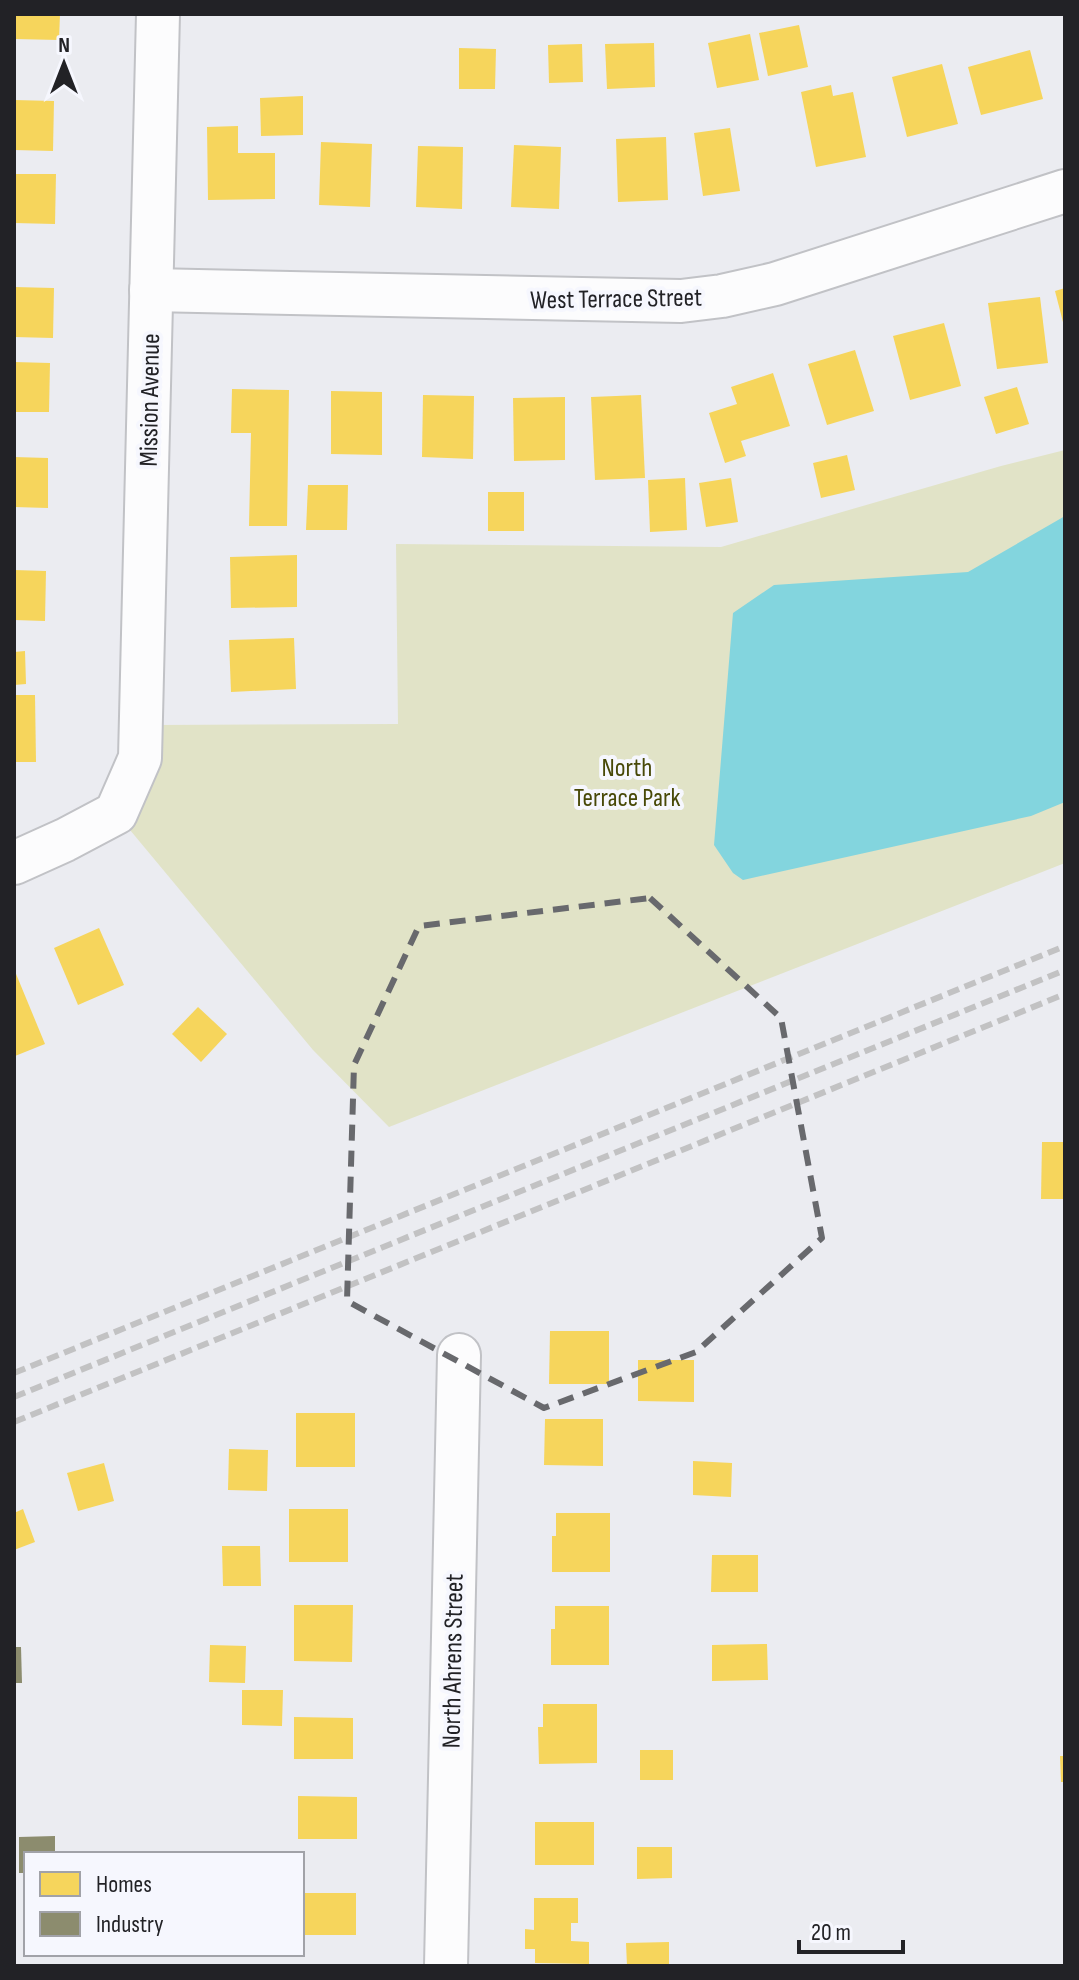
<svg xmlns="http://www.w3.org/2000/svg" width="1079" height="1980" font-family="'Sofia Sans Condensed',sans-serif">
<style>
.green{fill:#e1e3c7}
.water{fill:#83d5de}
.homes{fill:#f6d55c}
.industry{fill:#8c8c6e}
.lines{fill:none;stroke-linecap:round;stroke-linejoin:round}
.minor-casing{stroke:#c1c2c6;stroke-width:46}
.minor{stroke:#fcfcfd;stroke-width:42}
.rail{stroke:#c2c2c3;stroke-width:6;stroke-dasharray:12 6;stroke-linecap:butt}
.marked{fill:none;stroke:#68696d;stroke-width:6;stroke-dasharray:16 10;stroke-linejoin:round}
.labels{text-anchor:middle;stroke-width:8;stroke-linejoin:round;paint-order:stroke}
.street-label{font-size:26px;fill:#222226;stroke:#f6f7fe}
.park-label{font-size:26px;fill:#484908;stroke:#f6f7fe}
</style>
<rect width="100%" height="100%" fill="#ebecf1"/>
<path class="green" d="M 1065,450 L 1065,863 L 389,1127 L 313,1050 L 125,824 L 151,788 L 157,725 L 398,724 L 396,544 L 721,547 L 1001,466 Z"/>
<path class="water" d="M 1065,516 L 1065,802 L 1031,816 L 743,880 L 733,873 L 714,845 L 733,613 L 774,585 L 968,572 Z"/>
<g class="homes">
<path d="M 14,14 L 60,14 L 59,40 L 14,39 Z"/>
<path d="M 799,25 L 808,67 L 768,76 L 759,33 Z"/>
<path d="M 750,34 L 759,80 L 717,88 L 708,43 Z"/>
<path d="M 654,43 L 655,87 L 607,89 L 605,44 Z"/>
<path d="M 582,44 L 583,82 L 549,83 L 548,45 Z"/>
<path d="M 459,48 L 496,49 L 495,89 L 459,89 Z"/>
<path d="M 1030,50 L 1043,99 L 981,115 L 968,67 Z"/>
<path d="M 942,64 L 958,124 L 907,137 L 892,77 Z"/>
<path d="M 831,85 L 833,96 L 853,92 L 866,157 L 816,167 L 801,92 Z"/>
<path d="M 303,96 L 303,135 L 261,136 L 260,98 Z"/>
<path d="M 14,100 L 54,101 L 53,151 L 14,150 Z"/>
<path d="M 238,126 L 238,153 L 275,153 L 275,199 L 208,200 L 207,127 Z"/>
<path d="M 730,128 L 740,191 L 703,196 L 694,133 Z"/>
<path d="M 666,137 L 668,200 L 618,202 L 616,139 Z"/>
<path d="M 321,142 L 372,144 L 370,207 L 319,205 Z"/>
<path d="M 514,145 L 561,147 L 559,209 L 511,207 Z"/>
<path d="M 418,146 L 463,147 L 462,209 L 416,207 Z"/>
<path d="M 14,174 L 56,174 L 55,224 L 14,223 Z"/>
<path d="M 14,287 L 54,288 L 53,338 L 14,337 Z"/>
<path d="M 1065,288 L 1065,326 L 1064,326 L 1055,291 Z"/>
<path d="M 1040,297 L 1048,363 L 997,369 L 988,303 Z"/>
<path d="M 944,323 L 961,386 L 910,400 L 893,336 Z"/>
<path d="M 855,350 L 874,411 L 827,425 L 808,364 Z"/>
<path d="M 14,362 L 50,363 L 49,412 L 14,412 Z"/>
<path d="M 773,373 L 790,426 L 741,441 L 746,456 L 725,463 L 709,413 L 737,404 L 731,387 Z"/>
<path d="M 1017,387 L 1029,424 L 996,434 L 984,397 Z"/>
<path d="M 232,389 L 289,390 L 287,526 L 249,526 L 251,433 L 231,433 Z"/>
<path d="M 331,391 L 382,392 L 382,455 L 331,454 Z"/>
<path d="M 423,395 L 474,396 L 473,459 L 422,457 Z"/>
<path d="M 641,395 L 645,478 L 595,480 L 591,397 Z"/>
<path d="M 565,397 L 565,460 L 514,461 L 513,398 Z"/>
<path d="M 847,455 L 855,490 L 821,498 L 813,463 Z"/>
<path d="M 14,457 L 48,458 L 48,508 L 14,507 Z"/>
<path d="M 685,478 L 687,530 L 650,532 L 648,480 Z"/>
<path d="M 731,478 L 738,522 L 706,527 L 699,483 Z"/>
<path d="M 308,485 L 348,485 L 347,530 L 306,530 Z"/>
<rect x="488" y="492" width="36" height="39"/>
<path d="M 297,555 L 297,607 L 231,608 L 230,557 Z"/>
<path d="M 14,570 L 46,571 L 45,621 L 14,620 Z"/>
<path d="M 294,638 L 296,689 L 231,692 L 229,640 Z"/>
<path d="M 25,651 L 26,684 L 14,685 L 14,652 Z"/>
<path d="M 14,695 L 35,695 L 36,762 L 14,762 Z"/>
<path d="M 99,928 L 124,985 L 78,1005 L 54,948 Z"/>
<path d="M 14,969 L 45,1044 L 15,1056 L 14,1054 Z"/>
<path d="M 198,1007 L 227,1034 L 201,1062 L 172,1034 Z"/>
<path d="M 1042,1142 L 1065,1142 L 1065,1199 L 1041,1199 Z"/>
<path d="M 550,1331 L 609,1331 L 609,1384 L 549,1384 Z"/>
<path d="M 638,1360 L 694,1360 L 694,1402 L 638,1401 Z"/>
<rect x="296" y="1413" width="59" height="54"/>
<path d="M 545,1419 L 603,1419 L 603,1466 L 544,1465 Z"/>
<path d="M 229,1449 L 268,1450 L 267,1491 L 228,1490 Z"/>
<path d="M 693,1461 L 732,1463 L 731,1497 L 693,1495 Z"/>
<path d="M 104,1463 L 114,1501 L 78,1511 L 67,1473 Z"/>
<path d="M 23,1509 L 35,1542 L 14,1550 L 14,1513 Z"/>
<rect x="289" y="1509" width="59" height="53"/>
<path d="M 556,1513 L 610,1513 L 610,1572 L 552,1572 L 552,1536 L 556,1536 Z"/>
<path d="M 222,1546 L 260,1546 L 261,1586 L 223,1586 Z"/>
<path d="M 712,1555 L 758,1555 L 758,1592 L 711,1592 Z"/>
<path d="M 294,1605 L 353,1605 L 352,1662 L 294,1661 Z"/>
<path d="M 555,1606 L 609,1606 L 609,1665 L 551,1665 L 551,1629 L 555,1629 Z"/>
<path d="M 767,1644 L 768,1680 L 712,1681 L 712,1645 Z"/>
<path d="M 210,1645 L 246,1646 L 245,1683 L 209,1682 Z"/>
<path d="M 242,1690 L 283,1690 L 282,1726 L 242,1725 Z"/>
<path d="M 543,1704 L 597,1704 L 597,1763 L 539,1764 L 538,1727 L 543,1727 Z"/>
<path d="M 294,1717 L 353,1718 L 353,1759 L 294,1759 Z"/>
<rect x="640" y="1750" width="33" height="30"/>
<path d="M 1060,1756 L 1065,1756 L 1065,1782 L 1061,1782 Z"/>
<path d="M 298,1796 L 357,1797 L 357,1839 L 298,1839 Z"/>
<rect x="535" y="1822" width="59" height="43"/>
<path d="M 637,1847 L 672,1847 L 672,1878 L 637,1879 Z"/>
<rect x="302" y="1893" width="54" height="42"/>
<path d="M 534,1898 L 578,1898 L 578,1923 L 571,1923 L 571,1941 L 589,1942 L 589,1964 L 535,1963 L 535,1949 L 525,1949 L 525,1929 L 534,1930 Z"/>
<path d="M 669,1942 L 669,1966 L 627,1966 L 626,1943 Z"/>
</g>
<g class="industry">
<path d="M 14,1647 L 21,1647 L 22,1683 L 14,1683 Z"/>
<path d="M 55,1836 L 55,1854 L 26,1854 L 26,1873 L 19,1873 L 19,1837 Z"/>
</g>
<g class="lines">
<defs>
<g id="minor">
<path d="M 151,290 L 681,301 L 722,296 L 775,284 L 1065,191"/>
<path d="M 14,863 L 65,840 L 116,813 L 140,758 L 158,14"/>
<path d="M 446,1966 L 459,1355"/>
</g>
</defs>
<use href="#minor" class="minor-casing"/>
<use href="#minor" class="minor"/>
<g class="rail">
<path d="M 14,1373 L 1065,946"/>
<path d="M 14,1397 L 1065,970"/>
<path d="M 14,1422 L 1065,994"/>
</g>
</g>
<path class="marked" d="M 650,898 L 781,1018 L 822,1238 L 696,1352 L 544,1408 L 347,1301 L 354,1065 L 419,926 Z"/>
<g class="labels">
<g class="street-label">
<text transform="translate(616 298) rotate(-1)" y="9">West Terrace Street</text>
<text transform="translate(149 400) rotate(-89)" y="9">Mission Avenue</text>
<text transform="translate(452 1661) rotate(-89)" y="9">North Ahrens Street</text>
</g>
<g class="park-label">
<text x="627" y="776">North<tspan x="627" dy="30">Terrace Park</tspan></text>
</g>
</g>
<rect width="1079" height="1980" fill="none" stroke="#222226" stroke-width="32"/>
<rect x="24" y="1852" width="280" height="104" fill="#f6f7fe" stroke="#a1a2a8" stroke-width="2"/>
<rect x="40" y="1872" width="40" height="24" fill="#f6d55c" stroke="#a1a2a8" stroke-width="2"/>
<text x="96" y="1892" font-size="24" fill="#222226">Homes</text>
<rect x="40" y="1912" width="40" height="24" fill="#8c8c6e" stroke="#a1a2a8" stroke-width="2"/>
<text x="96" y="1932" font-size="24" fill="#222226">Industry</text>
<g transform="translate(64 64)" stroke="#f6f7fe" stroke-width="6" paint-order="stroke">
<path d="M0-6L14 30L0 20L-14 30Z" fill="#222226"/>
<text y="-12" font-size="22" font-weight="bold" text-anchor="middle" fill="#222226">N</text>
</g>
<path d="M799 1940v12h104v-12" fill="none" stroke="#222226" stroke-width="4"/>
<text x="811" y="1940" font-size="24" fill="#222226" stroke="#f6f7fe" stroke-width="6" paint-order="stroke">20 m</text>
</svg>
